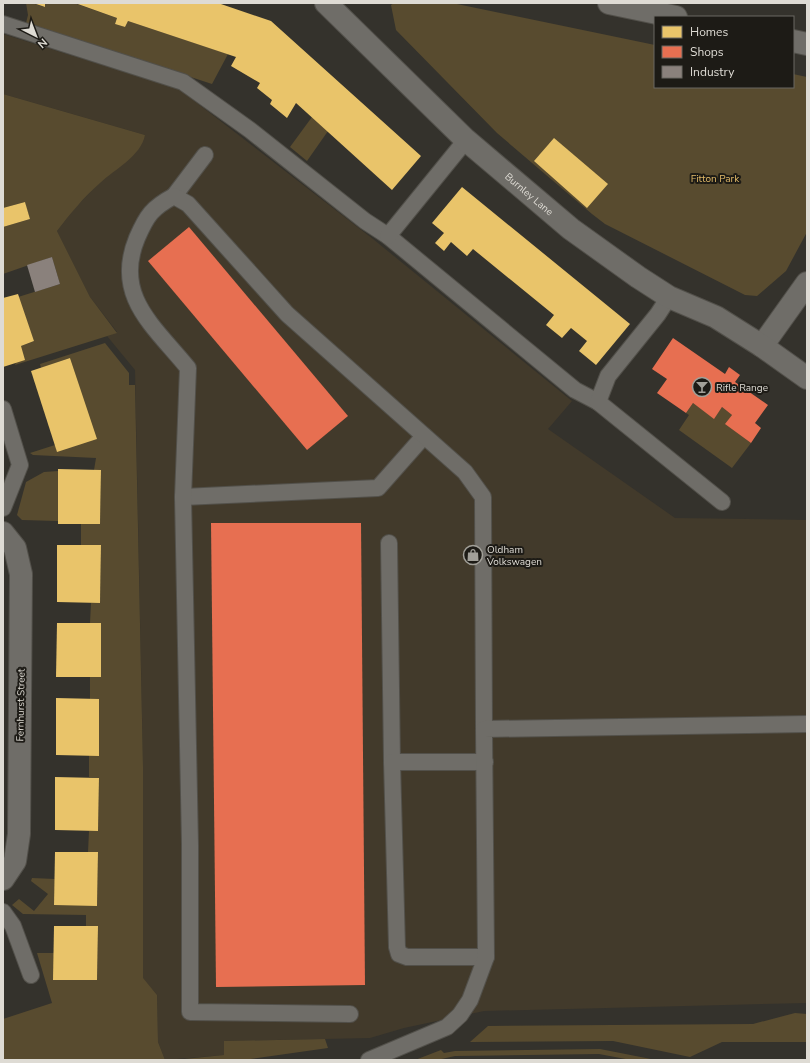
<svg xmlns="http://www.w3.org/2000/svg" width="810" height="1063" font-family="'Nunito Sans',sans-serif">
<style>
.built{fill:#423a2b}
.green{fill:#584b2f}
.homes{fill:#e9c46a}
.shops{fill:#e76f51}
.industry{fill:#8a817c}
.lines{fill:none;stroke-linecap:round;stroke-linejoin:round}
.service-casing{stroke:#52504a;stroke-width:18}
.minor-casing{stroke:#52504a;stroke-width:24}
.tertiary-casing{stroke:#52504a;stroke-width:24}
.service{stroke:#6f6d68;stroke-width:16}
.minor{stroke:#6f6d68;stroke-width:22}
.tertiary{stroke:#6f6d68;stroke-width:22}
.labels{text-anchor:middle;stroke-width:4;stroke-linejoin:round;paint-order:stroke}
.park-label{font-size:10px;fill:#e2ba68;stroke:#1d1b16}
.street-label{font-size:10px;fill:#dedbd4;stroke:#1d1b16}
.poi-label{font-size:10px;fill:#dedbd4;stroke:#1d1b16;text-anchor:start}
</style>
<rect width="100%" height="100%" fill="#34322c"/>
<path class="built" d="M 3,34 L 179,89 L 373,239 L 572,401 L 548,429 L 675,518 L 807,520 L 807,1003 L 484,1011 L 404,1028 L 370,1038 L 224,1041 L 225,1055 L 165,1060 L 158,1042 L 157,995 L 143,979 L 143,767 L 135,370 L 107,336 L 117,332 L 90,297 L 57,231 L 74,209 L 100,182 L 123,164 L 145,135 L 3,94 Z"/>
<g class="green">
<path d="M 26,3 L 32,3 L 44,7 L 45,3 L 74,3 L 117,18 L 115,24 L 125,27 L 128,21 L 228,54 L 212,84 L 26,23 L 28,15 Z"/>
<path d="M 394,3 L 452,3 L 655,45 L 655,87 L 793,87 L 793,74 L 807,77 L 807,232 L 786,271 L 757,296 L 745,295 L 605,224 L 592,214 L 497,133 L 396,30 L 391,5 Z"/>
<path d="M 3,94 L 145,135 C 141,156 115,169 100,183 C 84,197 70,214 57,231 L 90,297 L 117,333 L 15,365 L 21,346 L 34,341 L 18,297 L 60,284 L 52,257 L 3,274 L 3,227 L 30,219 L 25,202 L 3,208 Z"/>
<path d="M 312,117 L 328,131 L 307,161 L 290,147 Z"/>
<path d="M 105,343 L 129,373 L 129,385 L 135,385 L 143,767 L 143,978 L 157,995 L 158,1042 L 165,1060 L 3,1060 L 3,1019 L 52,1003 L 37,953 L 54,953 L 65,979 L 97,979 L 98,926 L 86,926 L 86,915 L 23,914 L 12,905 L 19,899 L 34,911 L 48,894 L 31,881 L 32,878 L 55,879 L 54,905 L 97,905 L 98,852 L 88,852 L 89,831 L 98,830 L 99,778 L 89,777 L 89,755 L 99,755 L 99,699 L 90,699 L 90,677 L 101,677 L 101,623 L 90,623 L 91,603 L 100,603 L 101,546 L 81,545 L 81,524 L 100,523 L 101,470 L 94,470 L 96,458 L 33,455 L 30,453 L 55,445 L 96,439 L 70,358 L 41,368 L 40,364 Z"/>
<path d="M 693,403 L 714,418 L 722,407 L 732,415 L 726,424 L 751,443 L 732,468 L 679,430 L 689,415 L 686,413 Z"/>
<path d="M 58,471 L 58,521 L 22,520 L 17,515 L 26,482 L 44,472 Z"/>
<path d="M 795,1013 L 807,1014 L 807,1042 L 722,1042 L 690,1057 L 613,1041 L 470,1042 L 488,1026 L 753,1024 Z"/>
<path d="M 325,1039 L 328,1048 L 244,1060 L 174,1060 L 224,1055 L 224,1041 Z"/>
<path d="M 600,1049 L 656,1060 L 631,1060 L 599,1054 L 455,1056 L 437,1060 L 415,1060 L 441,1050 L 444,1053 L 455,1051 Z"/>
</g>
<g class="homes">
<path d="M 33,3 L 45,3 L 45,7 Z"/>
<path d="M 75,3 L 218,3 L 271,21 L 421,156 L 392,190 L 296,103 L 287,118 L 270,104 L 272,100 L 257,88 L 260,83 L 231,66 L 236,57 L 128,21 L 125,27 L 115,24 L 117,18 Z"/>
<path d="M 554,138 L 608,184 L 587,208 L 534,161 Z"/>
<path d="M 462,187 L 630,324 L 596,365 L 579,351 L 587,341 L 571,328 L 562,338 L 546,325 L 554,315 L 473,249 L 467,256 L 451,242 L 444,251 L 435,243 L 444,233 L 432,223 Z"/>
<path d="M 25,202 L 30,219 L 3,227 L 3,208 Z"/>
<path d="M 18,294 L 34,341 L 21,346 L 25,360 L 3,367 L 3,298 Z"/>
<path d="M 70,358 L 97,439 L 57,452 L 31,371 Z"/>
<path d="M 58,469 L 101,470 L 100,524 L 58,524 Z"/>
<path d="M 57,545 L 101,545 L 100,603 L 57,602 Z"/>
<path d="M 57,623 L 101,623 L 101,677 L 56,677 Z"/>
<path d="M 56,698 L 99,699 L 99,756 L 56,755 Z"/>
<path d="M 55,777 L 99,778 L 98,831 L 55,830 Z"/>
<path d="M 55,852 L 98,852 L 97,906 L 54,905 Z"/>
<path d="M 54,926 L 98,926 L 97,980 L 53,980 Z"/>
</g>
<g class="shops">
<path d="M 189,227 L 348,416 L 307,450 L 148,261 Z"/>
<path d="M 673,338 L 725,374 L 729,367 L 740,375 L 735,382 L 768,405 L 755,423 L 761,428 L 751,443 L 725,424 L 732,415 L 722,407 L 714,419 L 693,403 L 686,413 L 657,393 L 667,379 L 652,369 Z"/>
<path d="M 211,523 L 361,523 L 365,985 L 216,987 Z"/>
</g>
<path class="industry" d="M 52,257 L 60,284 L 35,292 L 27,265 Z"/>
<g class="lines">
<defs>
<g id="service">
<path d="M 3,24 L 183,82 L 250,130 L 365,221 L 388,236 L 575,390 L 598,402"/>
<path d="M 174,196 L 205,155"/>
<path d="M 388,236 L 466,140"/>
<path d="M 669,297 L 658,314 L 608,376 L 598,402 L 722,502"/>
<path d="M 3,409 L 20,465 L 3,508"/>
<path d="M 183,497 L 378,488 L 424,436"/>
<path d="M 389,543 L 392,762"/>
<path d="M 485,762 L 392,762 L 397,947 L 399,954 L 407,957 L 486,957"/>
<path d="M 3,912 L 13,926 L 31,975"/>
<path d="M 350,1014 L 190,1012 L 190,845 L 183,497 L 188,368 C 154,326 113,296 137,238 C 147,215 152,208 174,196 L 188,204 L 287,314 L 465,472 L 483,497 L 484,729"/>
<path d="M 369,1060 L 447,1027 L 460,1015 L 470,1000 L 486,957 L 484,729 L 807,724"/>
</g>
<g id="minor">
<path d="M 762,346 L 807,283"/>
<path d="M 3,533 L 15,548 L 21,574 L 19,834 L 15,861 L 3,879"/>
</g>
<g id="tertiary">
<path id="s1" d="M 326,3 L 466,140 L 571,229 L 638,277 L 669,297 L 716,317 L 762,346 L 807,378"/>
<path d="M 609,3 L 676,17"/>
<path d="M 793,41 L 807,44"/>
</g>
</defs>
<use href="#service" class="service-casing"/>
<use href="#minor" class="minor-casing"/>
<use href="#tertiary" class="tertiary-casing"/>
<use href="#service" class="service"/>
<use href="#minor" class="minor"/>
<use href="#tertiary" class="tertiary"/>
</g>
<defs>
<symbol id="bar-ring" viewBox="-11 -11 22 22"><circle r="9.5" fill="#1d1b16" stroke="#a2a099" stroke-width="1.5"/><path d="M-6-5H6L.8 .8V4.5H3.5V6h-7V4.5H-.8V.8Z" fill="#a2a099"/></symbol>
<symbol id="shop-ring" viewBox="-11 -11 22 22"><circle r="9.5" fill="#1d1b16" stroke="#a2a099" stroke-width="1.5"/><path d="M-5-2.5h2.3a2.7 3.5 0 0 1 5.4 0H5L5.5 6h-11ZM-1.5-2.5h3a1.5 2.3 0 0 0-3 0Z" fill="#a2a099"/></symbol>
</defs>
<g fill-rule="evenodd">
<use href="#bar-ring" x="691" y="376" width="22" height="22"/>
<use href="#shop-ring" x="462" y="544" width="22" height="22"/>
</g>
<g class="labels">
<g class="park-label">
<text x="715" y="182">Fitton Park</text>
</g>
<g class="street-label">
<text dy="4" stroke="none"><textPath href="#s1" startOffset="279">Burnley Lane</textPath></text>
<text transform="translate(20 705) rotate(-89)" y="4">Fernhurst Street</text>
</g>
<g class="poi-label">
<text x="716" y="391">Rifle Range</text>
<text x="487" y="553">Oldham<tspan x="487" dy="12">Volkswagen</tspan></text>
</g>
</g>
<rect width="810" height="1063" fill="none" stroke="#dedbd4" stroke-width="8"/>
<rect x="654" y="16" width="140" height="72" fill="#1d1b16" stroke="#6a6862"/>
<rect x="662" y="26" width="20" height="12" fill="#e9c46a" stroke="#6a6862"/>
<text x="690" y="36" font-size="12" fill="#dedbd4">Homes</text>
<rect x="662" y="46" width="20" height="12" fill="#e76f51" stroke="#6a6862"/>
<text x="690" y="56" font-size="12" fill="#dedbd4">Shops</text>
<rect x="662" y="66" width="20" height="12" fill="#8a817c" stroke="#6a6862"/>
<text x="690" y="76" font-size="12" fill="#dedbd4">Industry</text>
<g transform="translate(36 36) rotate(138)" stroke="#1d1b16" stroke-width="3" paint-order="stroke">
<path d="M0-3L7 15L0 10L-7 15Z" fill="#dedbd4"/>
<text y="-6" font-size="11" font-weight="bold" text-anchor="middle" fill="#dedbd4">N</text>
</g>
</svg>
